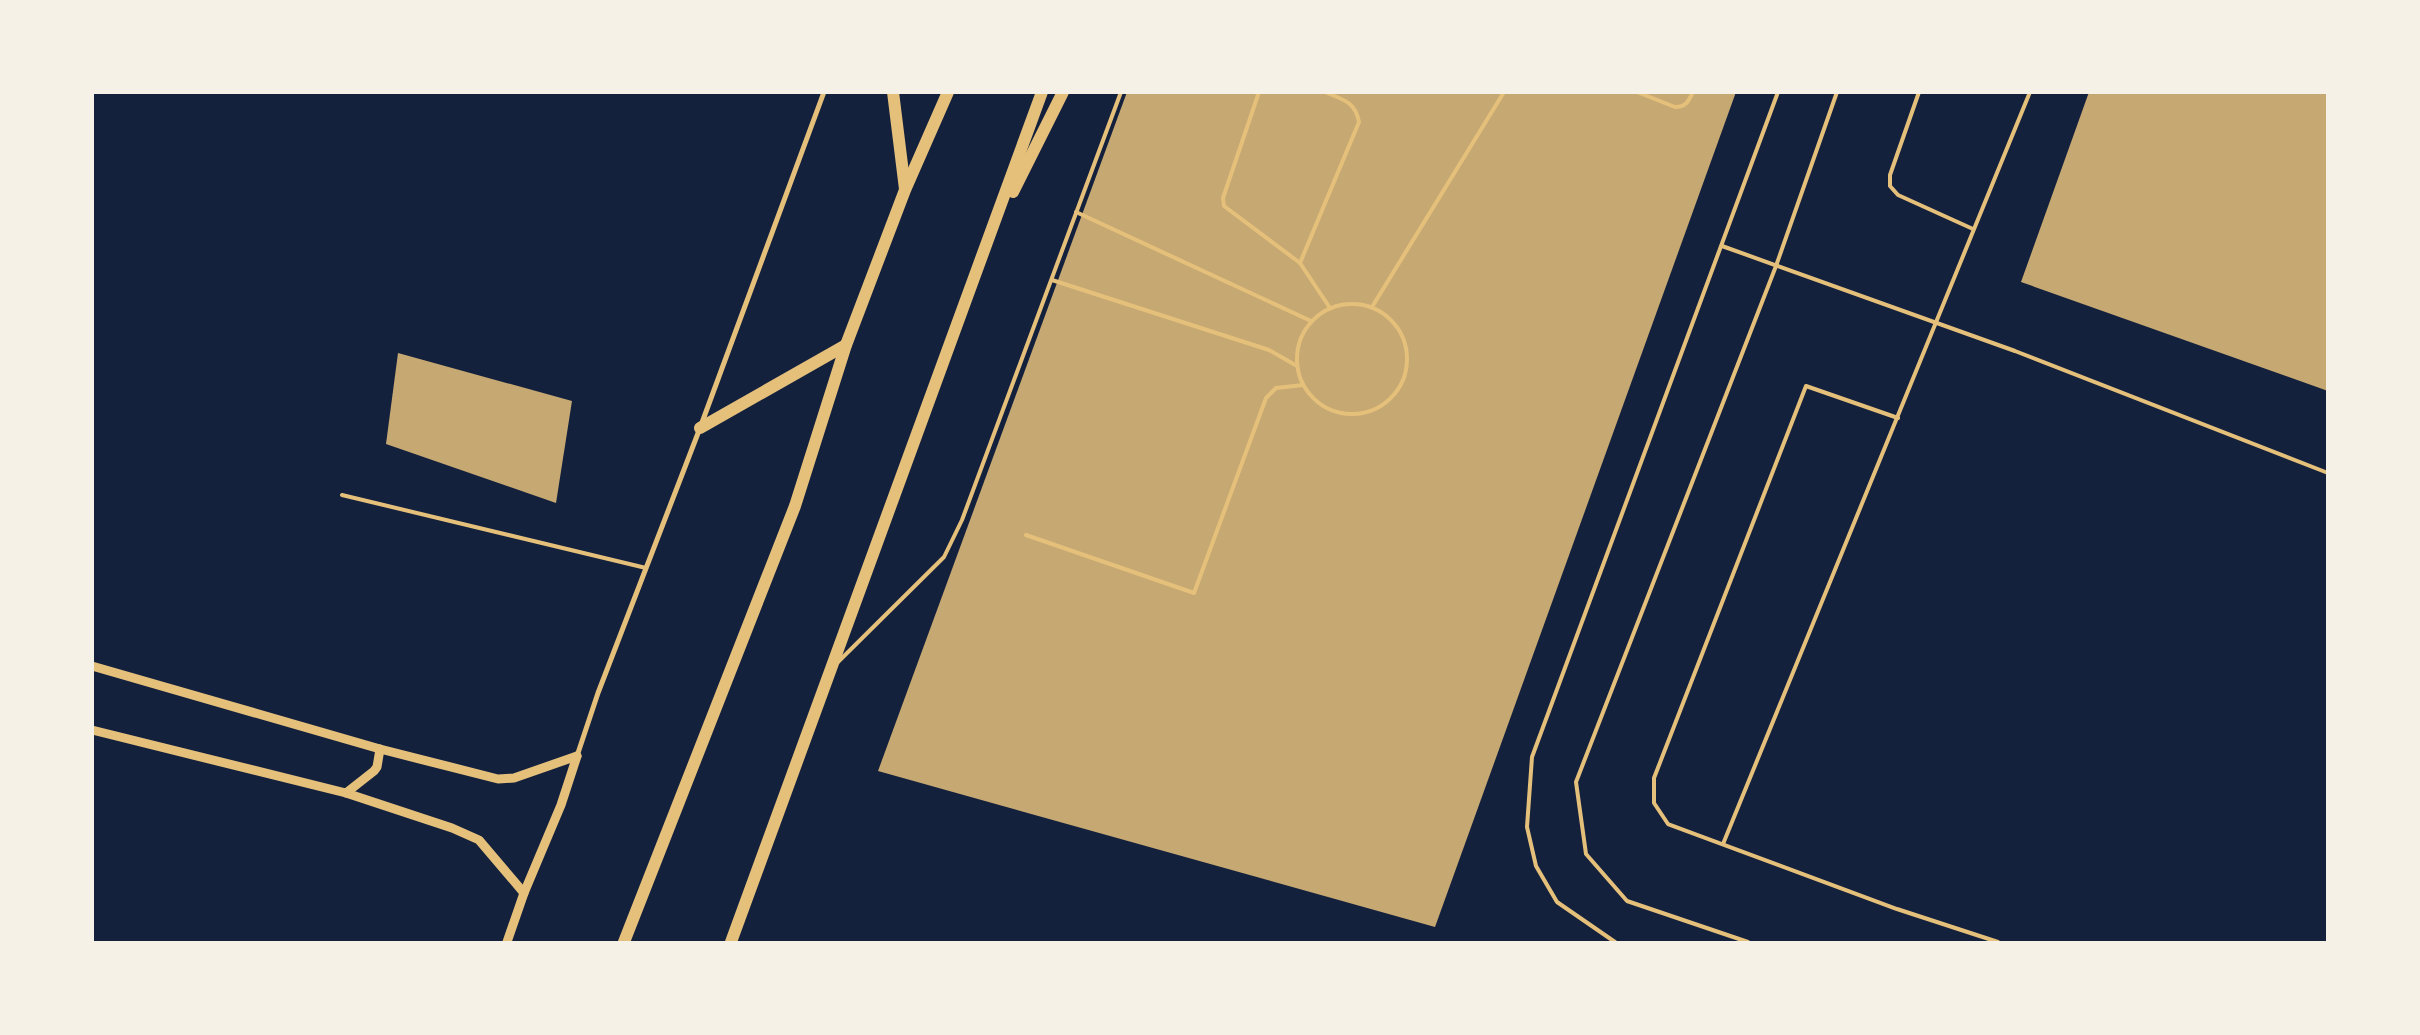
<svg xmlns="http://www.w3.org/2000/svg" width="2420" height="1035" font-family="'Sofia Sans Condensed',sans-serif">
<style>
.building{fill:#c6a872}
.lines{fill:none;stroke-linecap:round;stroke-linejoin:round}
.service{stroke:#e5c07b;stroke-width:4}
.minor{stroke:#e5c07b;stroke-width:5}
.tertiary{stroke:#e5c07b;stroke-width:9}
.primary{stroke:#e5c07b;stroke-width:12}
</style>
<rect width="100%" height="100%" fill="#14213d"/>
<g class="building">
<path d="M 1127,92 L 1736,92 L 1435,927 L 878,771 Z"/>
<path d="M 2089,92 L 2328,92 L 2328,391 L 2021,282 Z"/>
<path d="M 398,353 L 572,401 L 556,503 L 386,444 Z"/>
</g>
<g class="lines">
<g class="service">
<path d="M 1259,92 L 1223,198 L 1224,206 L 1300,263 L 1359,122 C 1355,101 1343,100 1325,92"/>
<path d="M 1637,92 L 1675,107 C 1686,107 1688,102 1693,92"/>
<path d="M 1919,92 L 1890,175 L 1890,186 L 1898,195 L 1973,229"/>
<path d="M 1076,212 L 1311,321"/>
<path d="M 1722,246 L 2015,351 L 2328,473"/>
<path d="M 1300,263 L 1330,308"/>
<path d="M 1052,280 L 1269,350 L 1297,366"/>
<circle cx="1352" cy="359" r="55"/>
<path d="M 1372,307 L 1504,92"/>
<path d="M 1898,418 L 1806,386 L 1654,778 L 1654,803 L 1668,824 L 1897,909 L 1998,942"/>
<path d="M 342,495 L 646,568"/>
<path d="M 1026,535 L 1194,593 L 1266,398 L 1276,388 L 1303,385"/>
<path d="M 838,662 L 944,557 L 962,520 L 1121,92"/>
<path d="M 1723,844 L 2030,92"/>
<path d="M 1615,942 L 1557,902 L 1536,866 L 1527,827 L 1532,757 L 1778,92"/>
<path d="M 1748,942 L 1627,901 L 1586,854 L 1576,782 L 1776,266 L 1837,92"/>
</g>
<path class="minor" d="M 577,756 L 598,693 L 700,428 L 824,92"/>
<g class="tertiary">
<path d="M 92,666 L 380,749 L 498,779 L 514,778 L 577,756"/>
<path d="M 92,730 L 346,793 L 452,828 L 479,840 L 524,893 L 507,942"/>
<path d="M 346,793 L 374,771 L 377,767 L 380,749"/>
<path d="M 524,893 L 561,805 L 577,756"/>
</g>
<g class="primary">
<path d="M 893,92 L 905,189"/>
<path d="M 1013,192 L 1063,92"/>
<path d="M 700,428 L 846,345"/>
<path d="M 624,942 L 795,506 L 846,345 L 905,190 L 948,92"/>
<path d="M 731,942 L 1042,92"/>
</g>
</g>
<rect width="2420" height="1035" fill="none" stroke="#f6f1e7" stroke-width="188"/>
</svg>
